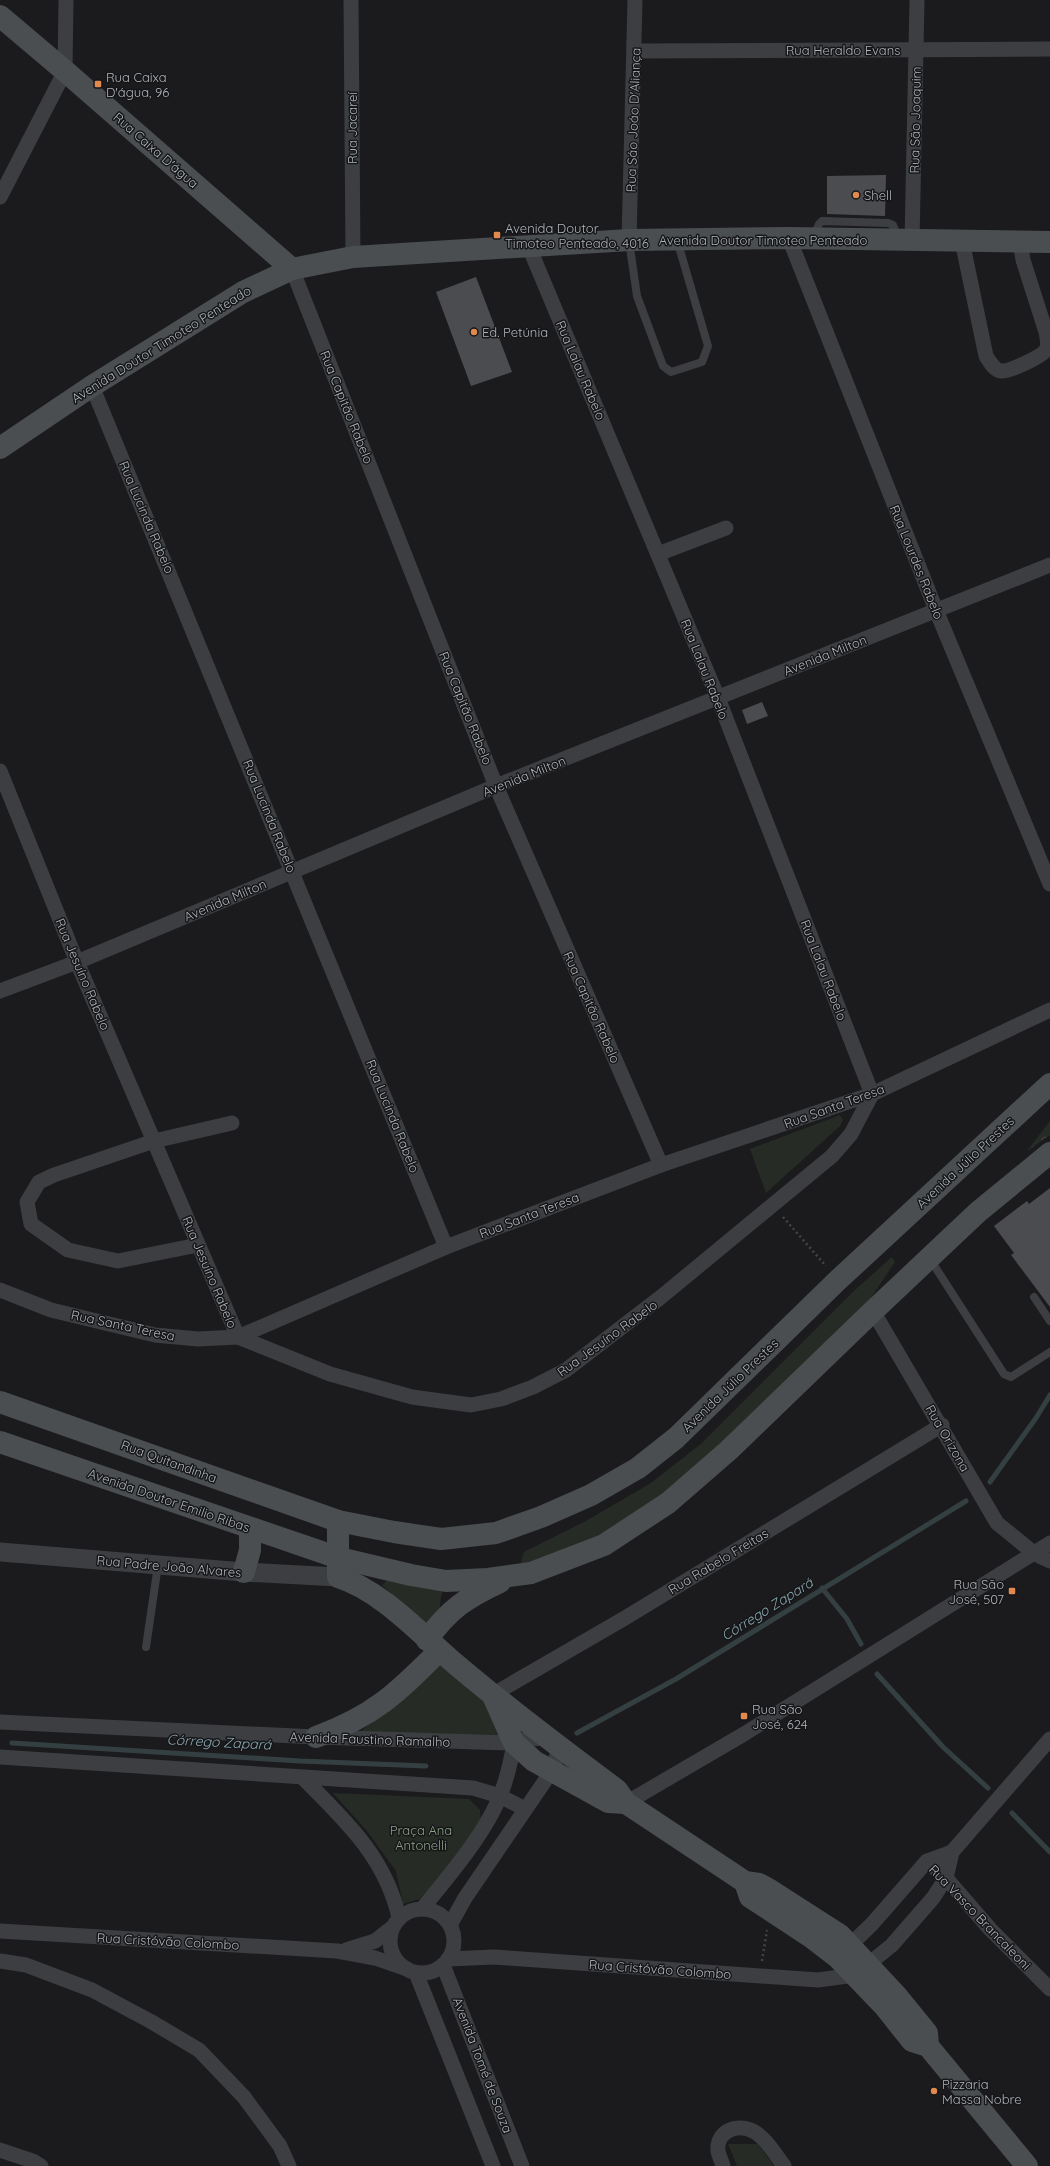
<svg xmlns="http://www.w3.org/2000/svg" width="1050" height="2166" font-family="Quicksand,sans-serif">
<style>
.green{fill:#262c25}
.forest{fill:url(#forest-crowns)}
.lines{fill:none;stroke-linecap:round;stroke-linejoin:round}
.stream{stroke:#343f42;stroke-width:5}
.building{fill:#4a4c4f}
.path{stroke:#424548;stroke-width:2.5;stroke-dasharray:2 3;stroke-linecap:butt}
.service{stroke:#3c3e41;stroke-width:8}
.minor{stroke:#3c3e41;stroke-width:15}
.tertiary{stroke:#3c3e41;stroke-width:19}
.secondary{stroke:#4a4e51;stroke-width:22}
.poi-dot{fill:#e18a4f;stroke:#161618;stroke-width:1.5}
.labels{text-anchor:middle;stroke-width:3;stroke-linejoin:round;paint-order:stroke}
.street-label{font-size:13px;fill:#afb5bb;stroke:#161618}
.poi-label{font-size:13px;fill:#afb5bb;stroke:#161618;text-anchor:start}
.park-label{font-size:13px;fill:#8da388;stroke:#161618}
.water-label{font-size:14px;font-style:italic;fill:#8aa9b2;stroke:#161618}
</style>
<defs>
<pattern id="forest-crowns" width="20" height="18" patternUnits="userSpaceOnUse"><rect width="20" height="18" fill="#262c25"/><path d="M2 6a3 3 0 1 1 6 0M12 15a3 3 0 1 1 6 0" fill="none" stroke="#434843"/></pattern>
</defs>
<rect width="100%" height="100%" fill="#1b1b1d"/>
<g class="green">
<path d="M 840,1115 L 843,1120 L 840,1126 L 766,1193 L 750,1149 Z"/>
<path d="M 892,1257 L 895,1262 L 870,1299 L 690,1474 L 606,1538 L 523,1570 L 521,1561 L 524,1552 L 584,1522 L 651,1483 L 702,1443 L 855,1290 Z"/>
<path d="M 392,1576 L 445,1586 L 441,1597 L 439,1615 L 431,1631 L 382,1585 Z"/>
<path d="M 440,1660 L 492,1699 L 503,1741 L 359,1733 Z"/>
<path d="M 333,1793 L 469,1799 L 480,1810 L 481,1822 L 438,1880 L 420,1899 L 403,1904 L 396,1871 L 367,1831 Z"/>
<path d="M 728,2144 L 758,2144 L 774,2166 L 737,2166 Z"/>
</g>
<path class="forest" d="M 1050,1121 L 1050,1135 L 1027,1151 Z"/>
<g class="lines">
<g class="stream">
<path d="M 990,1482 L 1036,1418 L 1050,1395"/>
<path d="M 822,1588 L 847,1619 L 861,1644"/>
<path d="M 877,1674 L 943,1747 L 988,1788"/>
<path d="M 577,1733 L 676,1679 L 966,1501"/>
<path d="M 12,1743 L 300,1761 L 426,1766"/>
<path d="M 1012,1813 L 1050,1852"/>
</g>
</g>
<g class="building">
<path d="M 886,175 L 885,216 L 827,214 L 827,176 Z"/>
<path d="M 476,277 L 512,372 L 471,386 L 436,292 Z"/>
<path d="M 762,702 L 768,716 L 747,724 L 742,710 Z"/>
<path d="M 1050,1188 L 1050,1307 L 1011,1255 L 1014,1253 L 994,1226 L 1027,1201 L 1029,1204 Z"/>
</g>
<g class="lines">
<g class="path">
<path d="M 783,1217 L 826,1266"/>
<path d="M 762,1961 L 767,1930"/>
</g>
<g class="service">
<path d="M 814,236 L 819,224 L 822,221 L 888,223 L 893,225 L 898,238"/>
<path d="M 629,241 L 637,296 L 663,366 L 671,372 L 702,362 L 708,346 L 677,240"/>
<path d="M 930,1259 L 1004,1374 L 1011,1377 L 1050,1352"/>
<path d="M 1034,1297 L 1050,1321"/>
<path d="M 146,1647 L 158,1565"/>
</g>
<g class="minor">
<path d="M 351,0 L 353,257"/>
<path d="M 635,51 L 1050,49"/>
<path d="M 0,197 L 65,71 L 66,0"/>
<path d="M 789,238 L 936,610 L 1050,884"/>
<path d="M 629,240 L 635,0"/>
<path d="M 912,241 L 917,0"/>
<path d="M 962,241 L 986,356 C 990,362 994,370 1001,371 C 1009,372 1041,357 1046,350 C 1049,345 1047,337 1046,332 L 1023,260 L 1020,242"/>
<path d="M 292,269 L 496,786 L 661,1165"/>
<path d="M 92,386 L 446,1247"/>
<path d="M 658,554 L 726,528"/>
<path d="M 0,771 L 77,962 L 238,1337 L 330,1374 L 412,1397 L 471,1405 L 501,1399 L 533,1387 L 566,1370 L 661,1297 L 832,1156 L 851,1134 L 872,1094 L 718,698 L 529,247"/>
<path d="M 0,991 L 77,962 L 496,786 L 1050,565"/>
<path d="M 198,1245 L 118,1261 L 68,1250 L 31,1224 L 27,1202 L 39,1182 L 54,1175 L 154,1141 L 232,1123"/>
<path d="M 0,1290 L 51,1310 L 155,1335 L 198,1339 L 238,1337 L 446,1247 L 661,1165 L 872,1094 L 1050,1010"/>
<path d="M 873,1311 L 997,1523 L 1035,1554 L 1050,1561"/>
<path d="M 492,1695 L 625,1618 L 942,1425"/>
<path d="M 0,1722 L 316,1737 L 514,1743 L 528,1739 L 547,1738"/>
<path d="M 0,1757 L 473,1788 L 500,1796 L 525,1809"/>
<path d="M 303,1778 C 345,1820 386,1858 399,1918"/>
<path d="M 626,1803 L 744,1734 L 1050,1543"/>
<path d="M 927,1861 L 946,1878 L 990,1929 L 1050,1989"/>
<path d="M 422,1909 C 448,1877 485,1834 500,1796 C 507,1779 511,1761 514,1743"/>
<circle cx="422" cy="1941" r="32"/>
<path d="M 450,1925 L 465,1898 L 551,1772 L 555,1763 L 559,1747"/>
<path d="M 0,1931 L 337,1951 L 375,1958 L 407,1969"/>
<path d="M 346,1950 L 375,1941 L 393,1927"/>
<path d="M 843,1952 L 872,1924 L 927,1861 L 952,1852"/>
<path d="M 448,1959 L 494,1957 L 818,1980 L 855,1975 L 892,1945 L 933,1898 L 946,1878 L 952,1852 L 1050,1739"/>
<path d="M 0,1961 L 26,1965 L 92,1990 L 150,2021 L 199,2050 L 244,2097 L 280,2146 L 289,2166"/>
<path d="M 443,1965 L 522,2166"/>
<path d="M 416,1973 L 493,2166"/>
<path d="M 0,2150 L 33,2161 L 41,2166"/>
<path d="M 723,2166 C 722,2162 719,2156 718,2151 C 716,2131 737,2123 753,2131 C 766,2138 775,2154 784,2166"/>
</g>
<path class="tertiary" d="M 0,1552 L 244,1572 L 338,1577"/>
<g class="secondary">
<path d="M 0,16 L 65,71 L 292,269"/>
<path d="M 0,448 L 92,386 L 243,292 L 292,269 L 353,257 L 629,240 L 789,238 L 1050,242"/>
<path d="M 0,1402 L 338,1521 L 394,1532 L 441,1539 L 496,1533 L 541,1517 L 591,1495 L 638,1468 L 676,1438 L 838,1280 L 1050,1084"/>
<path d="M 0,1442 L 339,1558 L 411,1575 L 446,1581 L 488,1579 L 531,1573 L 604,1545 L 668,1503 L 729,1450 L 873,1311 L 978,1212 L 1050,1153"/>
<path d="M 338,1521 L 338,1577 C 383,1591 423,1637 459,1667 C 510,1710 563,1750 617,1790 L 626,1803 L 745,1882 L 759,1884 L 770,1890 L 840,1935 L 896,1995 L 927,2033 L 928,2046"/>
<path d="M 244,1572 L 250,1550 L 250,1528"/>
<path d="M 427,1640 C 449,1609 466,1598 500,1582"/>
<path d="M 494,1698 L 514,1743 L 534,1761 L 608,1802 L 626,1803"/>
<path d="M 316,1737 C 374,1716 397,1693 439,1651"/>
<path d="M 745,1882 L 750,1897 L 811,1937 L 837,1957 L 885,2007 L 912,2041 L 928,2046 L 1027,2166"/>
</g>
</g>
<g class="poi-dot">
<rect x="94" y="80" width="8" height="8" rx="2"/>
<circle cx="856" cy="195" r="4"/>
<rect x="493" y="231" width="8" height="8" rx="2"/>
<circle cx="474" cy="332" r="4"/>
<rect x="1008" y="1587" width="8" height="8" rx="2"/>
<rect x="740" y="1712" width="8" height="8" rx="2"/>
<circle cx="934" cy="2091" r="4"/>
</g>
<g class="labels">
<g class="street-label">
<text x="843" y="55">Rua Heraldo Evans</text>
<text transform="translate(633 120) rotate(-88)" y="5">Rua Sáo Joáo D'Aliança</text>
<text transform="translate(915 120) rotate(-89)" y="5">Rua São Joaquim</text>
<text transform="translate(352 128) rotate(-90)" y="5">Rua Jacareí</text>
<text transform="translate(156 150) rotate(41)" y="5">Rua Caixa D'água</text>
<text x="763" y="245">Avenida Doutor Timoteo Penteado</text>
<text transform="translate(161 344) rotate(-32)" y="5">Avenida Doutor Timoteo Penteado</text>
<text transform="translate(581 370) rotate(67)" y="5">Rua Lalau Rabelo</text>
<text transform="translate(347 407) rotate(68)" y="5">Rua Capitão Rabelo</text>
<text transform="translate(147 517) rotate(67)" y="5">Rua Lucinda Rabelo</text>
<text transform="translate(917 562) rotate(68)" y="5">Rua Lourdes Rabelo</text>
<text transform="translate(825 655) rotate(-22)" y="5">Avenida Milton</text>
<text transform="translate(705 669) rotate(68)" y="5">Rua Lalau Rabelo</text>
<text transform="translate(466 708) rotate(68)" y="5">Rua Capitão Rabelo</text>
<text transform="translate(524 776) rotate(-22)" y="5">Avenida Milton</text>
<text transform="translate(270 816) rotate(68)" y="5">Rua Lucinda Rabelo</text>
<text transform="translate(225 900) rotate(-23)" y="5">Avenida Milton</text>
<text transform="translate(824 970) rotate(69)" y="5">Rua Lalau Rabelo</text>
<text transform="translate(83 974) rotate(67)" y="5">Rua Jesuíno Rabelo</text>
<text transform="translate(592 1007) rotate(66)" y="5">Rua Capitão Rabelo</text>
<text transform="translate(834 1106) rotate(-20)" y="5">Rua Santa Teresa</text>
<text transform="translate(393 1116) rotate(68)" y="5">Rua Lucinda Rabelo</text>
<text transform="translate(965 1162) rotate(-43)" y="5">Avenida Júlio Prestes</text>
<text transform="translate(529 1215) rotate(-21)" y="5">Rua Santa Teresa</text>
<text transform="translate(210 1272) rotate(67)" y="5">Rua Jesuíno Rabelo</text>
<text transform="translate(123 1325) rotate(12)" y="5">Rua Santa Teresa</text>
<text transform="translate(607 1338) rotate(-36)" y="5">Rua Jesuíno Rabelo</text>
<text transform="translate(730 1385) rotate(-44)" y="5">Avenida Júlio Prestes</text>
<text transform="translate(948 1438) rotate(60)" y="5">Rua Orizona</text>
<text transform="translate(169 1461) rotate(20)" y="5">Rua Quitandinha</text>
<text transform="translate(169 1500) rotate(19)" y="5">Avenida Doutor Emilio Ribas</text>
<text transform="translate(718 1561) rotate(-31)" y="5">Rua Rabelo Freitas</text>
<text transform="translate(169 1566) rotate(5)" y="5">Rua Padre João Alvares</text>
<text transform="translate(370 1739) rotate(2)" y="5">Avenida Faustino Ramalho</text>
<text transform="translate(980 1917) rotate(46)" y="5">Rua Vasco Brancaleoni</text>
<text transform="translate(168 1941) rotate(3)" y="5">Rua Cristóvão Colombo</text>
<text transform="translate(660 1969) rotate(4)" y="5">Rua Cristóvão Colombo</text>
<text transform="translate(483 2065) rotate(69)" y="5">Avenida Tomé de Souza</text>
</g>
<g class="poi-label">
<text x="106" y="82">Rua Caixa<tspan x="106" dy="15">D'água, 96</tspan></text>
<text x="864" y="200">Shell</text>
<text x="505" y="233">Avenida Doutor<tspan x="505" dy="15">Timoteo Penteado, 4016</tspan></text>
<text x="482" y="337">Ed. Petúnia</text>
<text x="1004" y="1589" text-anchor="end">Rua São<tspan x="1004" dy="15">José, 507</tspan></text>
<text x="752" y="1714">Rua São<tspan x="752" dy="15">José, 624</tspan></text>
<text x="942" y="2089">Pizzaria<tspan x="942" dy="15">Massa Nobre</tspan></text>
</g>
<g class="park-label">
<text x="421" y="1835">Praça Ana<tspan x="421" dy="15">Antonelli</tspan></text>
</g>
<g class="water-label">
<text transform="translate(767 1609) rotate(-32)" y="5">Córrego Zapará</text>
<text transform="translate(219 1742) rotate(3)" y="5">Córrego Zapará</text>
</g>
</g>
</svg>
